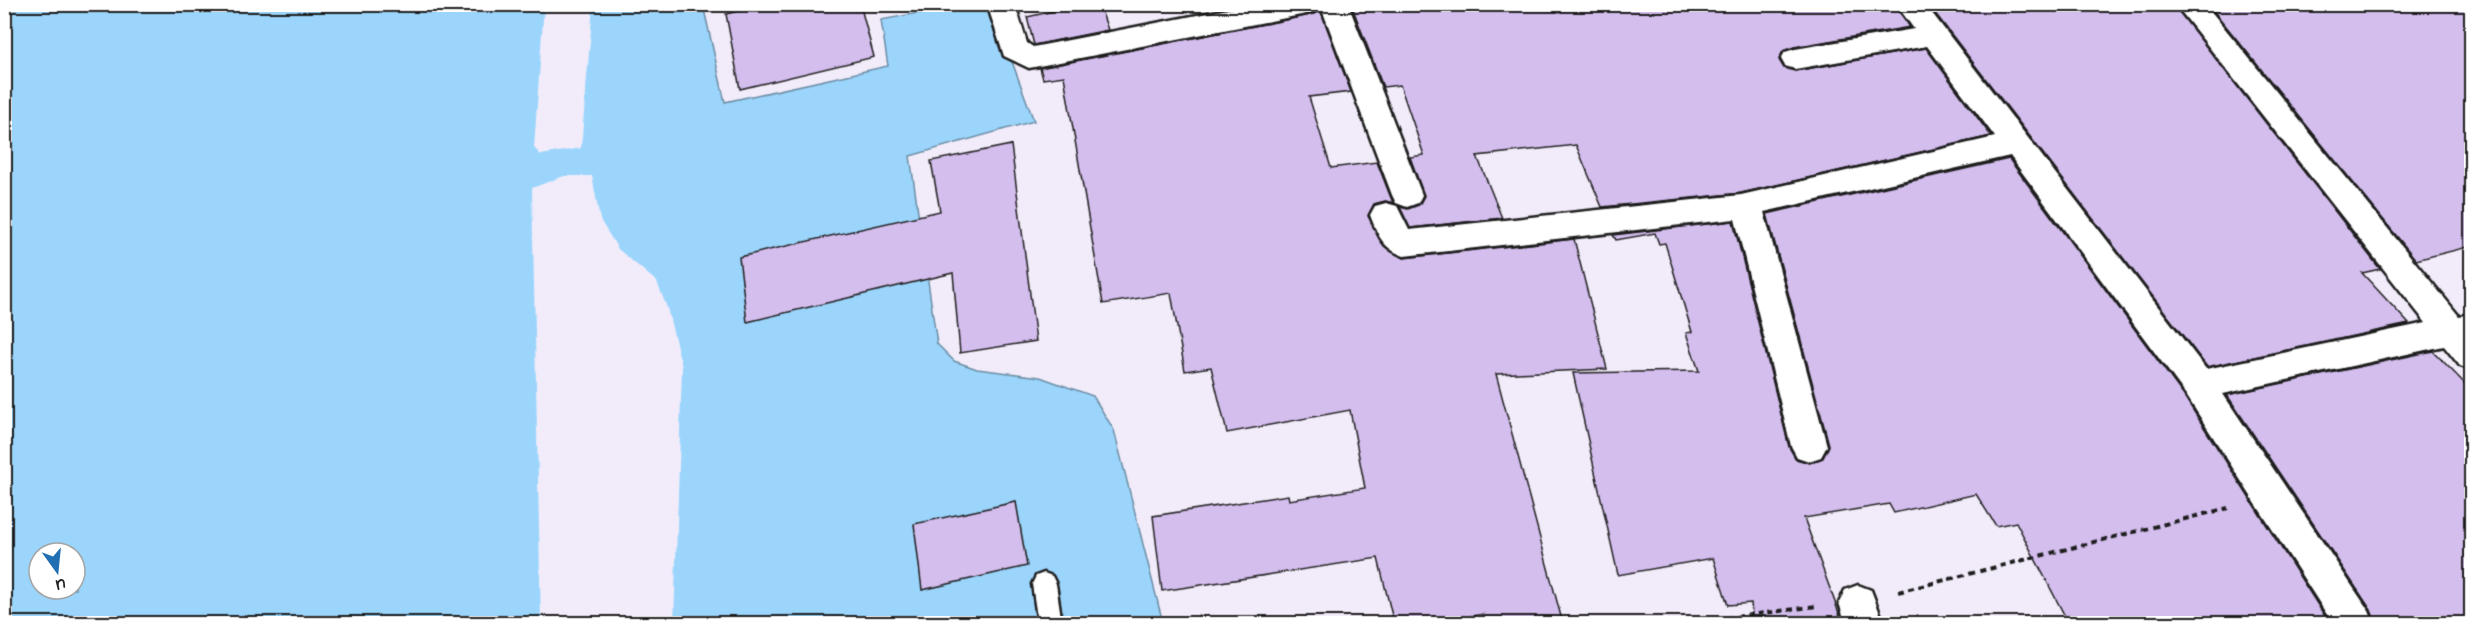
<svg xmlns="http://www.w3.org/2000/svg" width="2476" height="628" font-family="'Architects Daughter',sans-serif">
<style>
.water{fill:#9cd5fc;stroke:#698ba2;stroke-width:1.5;fill-rule:evenodd}
.pier{fill:#f2ecfa}
.building{fill:#d4beee;stroke:#1c1c1c;stroke-width:1.5}
.lines{fill:none;stroke-linecap:round;stroke-linejoin:round}
.lane-casing{stroke:#1c1c1c;stroke-width:5}
.street-casing{stroke:#1c1c1c;stroke-width:5}
.path{stroke:#1c1c1c;stroke-width:4;stroke-dasharray:6 4.5;stroke-linecap:butt}
.lane{fill:#fff;fill-rule:evenodd}
.street{fill:#fff;fill-rule:evenodd}
</style>
<rect width="100%" height="100%" fill="#f2ecfa"/>
<filter id="ink" filterUnits="userSpaceOnUse"><feTurbulence type="fractalNoise" baseFrequency=".0167" numOctaves="2"/><feDisplacementMap in="SourceGraphic" scale="12" xChannelSelector="R" yChannelSelector="G"/><feConvolveMatrix kernelMatrix="1 2 1 2 8 2 1 2 1" color-interpolation-filters="sRGB"/></filter>
<g filter="url(#ink)">
<path class="water" d="M 4,5 L 703,5 L 725,102 L 888,66 L 881,20 L 961,5 L 991,5 L 1034,121 L 910,156 L 937,344 L 954,361 L 977,369 L 1040,377 L 1093,396 L 1114,430 L 1163,623 L 5,623 ZM 39,553 L 75,553 L 75,589 L 39,589 Z"/>
<g class="pier">
<path d="M 544,5 L 593,5 L 581,148 L 541,155 L 534,148 Z"/>
<path d="M 564,176 L 592,176 L 600,220 L 618,249 L 657,282 L 667,308 L 682,367 L 674,623 L 541,623 L 532,188 Z"/>
</g>
<g class="building">
<path d="M 766,4 L 860,4 L 874,57 L 740,89 L 726,14 Z"/>
<path d="M 1085,4 L 1099,4 L 1108,30 L 1034,45 L 1027,17 Z"/>
<path d="M 1351,4 L 1894,4 L 1910,27 L 1794,47 L 1783,51 L 1779,60 L 1784,68 L 1795,71 L 1926,48 L 1991,136 L 1741,193 L 1602,207 L 1576,145 L 1477,156 L 1502,218 L 1410,228 L 1400,207 L 1408,209 L 1419,205 L 1424,196 L 1410,157 L 1424,155 L 1400,85 L 1383,87 Z"/>
<path d="M 1928,4 L 2173,4 L 2380,269 L 2362,273 L 2409,324 L 2207,367 Z"/>
<path d="M 2208,4 L 2472,4 L 2472,246 L 2416,260 Z"/>
<path d="M 1320,9 L 1351,92 L 1309,97 L 1331,168 L 1377,162 L 1393,203 L 1385,201 L 1374,204 L 1368,216 L 1384,246 L 1404,258 L 1574,239 L 1607,369 L 1496,374 L 1563,624 L 1485,624 L 1483,614 L 1428,624 L 1394,624 L 1378,558 L 1162,591 L 1153,516 L 1288,495 L 1289,500 L 1365,488 L 1350,410 L 1227,433 L 1211,367 L 1185,371 L 1171,293 L 1103,304 L 1064,76 L 1043,79 L 1040,68 L 1306,16 L 1317,13 Z"/>
<path d="M 1011,145 L 1036,341 L 960,353 L 953,273 L 747,322 L 739,257 L 940,211 L 931,161 Z"/>
<path d="M 2009,159 L 2184,396 L 2330,624 L 2069,624 L 2016,522 L 1996,526 L 1976,494 L 1894,513 L 1889,504 L 1804,518 L 1843,624 L 1753,624 L 1751,603 L 1728,605 L 1713,558 L 1618,575 L 1573,373 L 1699,371 L 1686,333 L 1692,332 L 1665,243 L 1659,244 L 1655,233 L 1616,240 L 1613,235 L 1733,221 L 1789,447 L 1796,459 L 1810,463 L 1823,458 L 1829,445 L 1767,214 Z"/>
<path d="M 2433,351 L 2472,391 L 2472,624 L 2376,624 L 2371,610 L 2227,395 Z"/>
<path d="M 1016,502 L 1027,566 L 922,590 L 914,524 Z"/>
</g>
<g class="lines">
<defs>
<path id="lane" d="M 1044,573 L 1052,576 L 1056,584 L 1062,624 L 1038,624 L 1032,584 L 1036,576 Z"/>
<g id="street">
<path d="M 987,4 L 1015,4 L 1027,43 L 1033,47 L 1254,4 L 1320,4 L 1316,11 L 1306,14 L 1029,68 L 1004,56 Z"/>
<path d="M 1320,4 L 1348,4 L 1422,195 L 1418,203 L 1407,207 L 1396,203 L 1392,195 Z"/>
<path d="M 1896,4 L 1925,4 L 2206,369 L 2426,323 L 2175,4 L 2205,4 L 2459,316 L 2472,314 L 2472,370 L 2460,366 L 2444,346 L 2223,394 L 2369,611 L 2374,624 L 2333,624 L 2186,395 L 2010,156 L 1764,212 L 1827,446 L 1821,457 L 1809,461 L 1797,457 L 1791,446 L 1735,219 L 1404,256 C 1382,248 1378,235 1370,215 L 1375,206 L 1386,203 L 1397,206 L 1409,230 L 1741,195 L 1995,137 L 1927,46 L 1795,69 L 1785,66 L 1781,59 L 1785,52 L 1795,49 L 1914,29 Z"/>
<path d="M 1858,585 L 1871,590 L 1884,624 L 1846,624 L 1839,603 L 1845,590 Z"/>
</g>
</defs>
<use href="#lane" class="lane-casing"/>
<use href="#street" class="street-casing"/>
<g class="path">
<path d="M 1898,592 L 2228,508"/>
<path d="M 1684,624 L 1817,606"/>
</g>
<use href="#lane" class="lane"/>
<use href="#street" class="street"/>
</g>
</g>
<rect width="2476" height="628" fill="none" stroke="#fff" stroke-width="24"/>
<rect x="12" y="12" width="2452" height="604" fill="none" stroke="#1c1c1c" stroke-width="2" filter="url(#ink)"/>
<g transform="translate(57 571) rotate(165)"><circle r="28" fill="#ffffff" stroke="#a4a4a4" stroke-width="1.5"/>
<path d="M0-4.5L10 22L0 15L-10 22Z" fill="#1f6fb2"/>
<text y="-9" font-size="16" font-weight="bold" text-anchor="middle" fill="#1c1c1c">U</text>
</g>
</svg>
